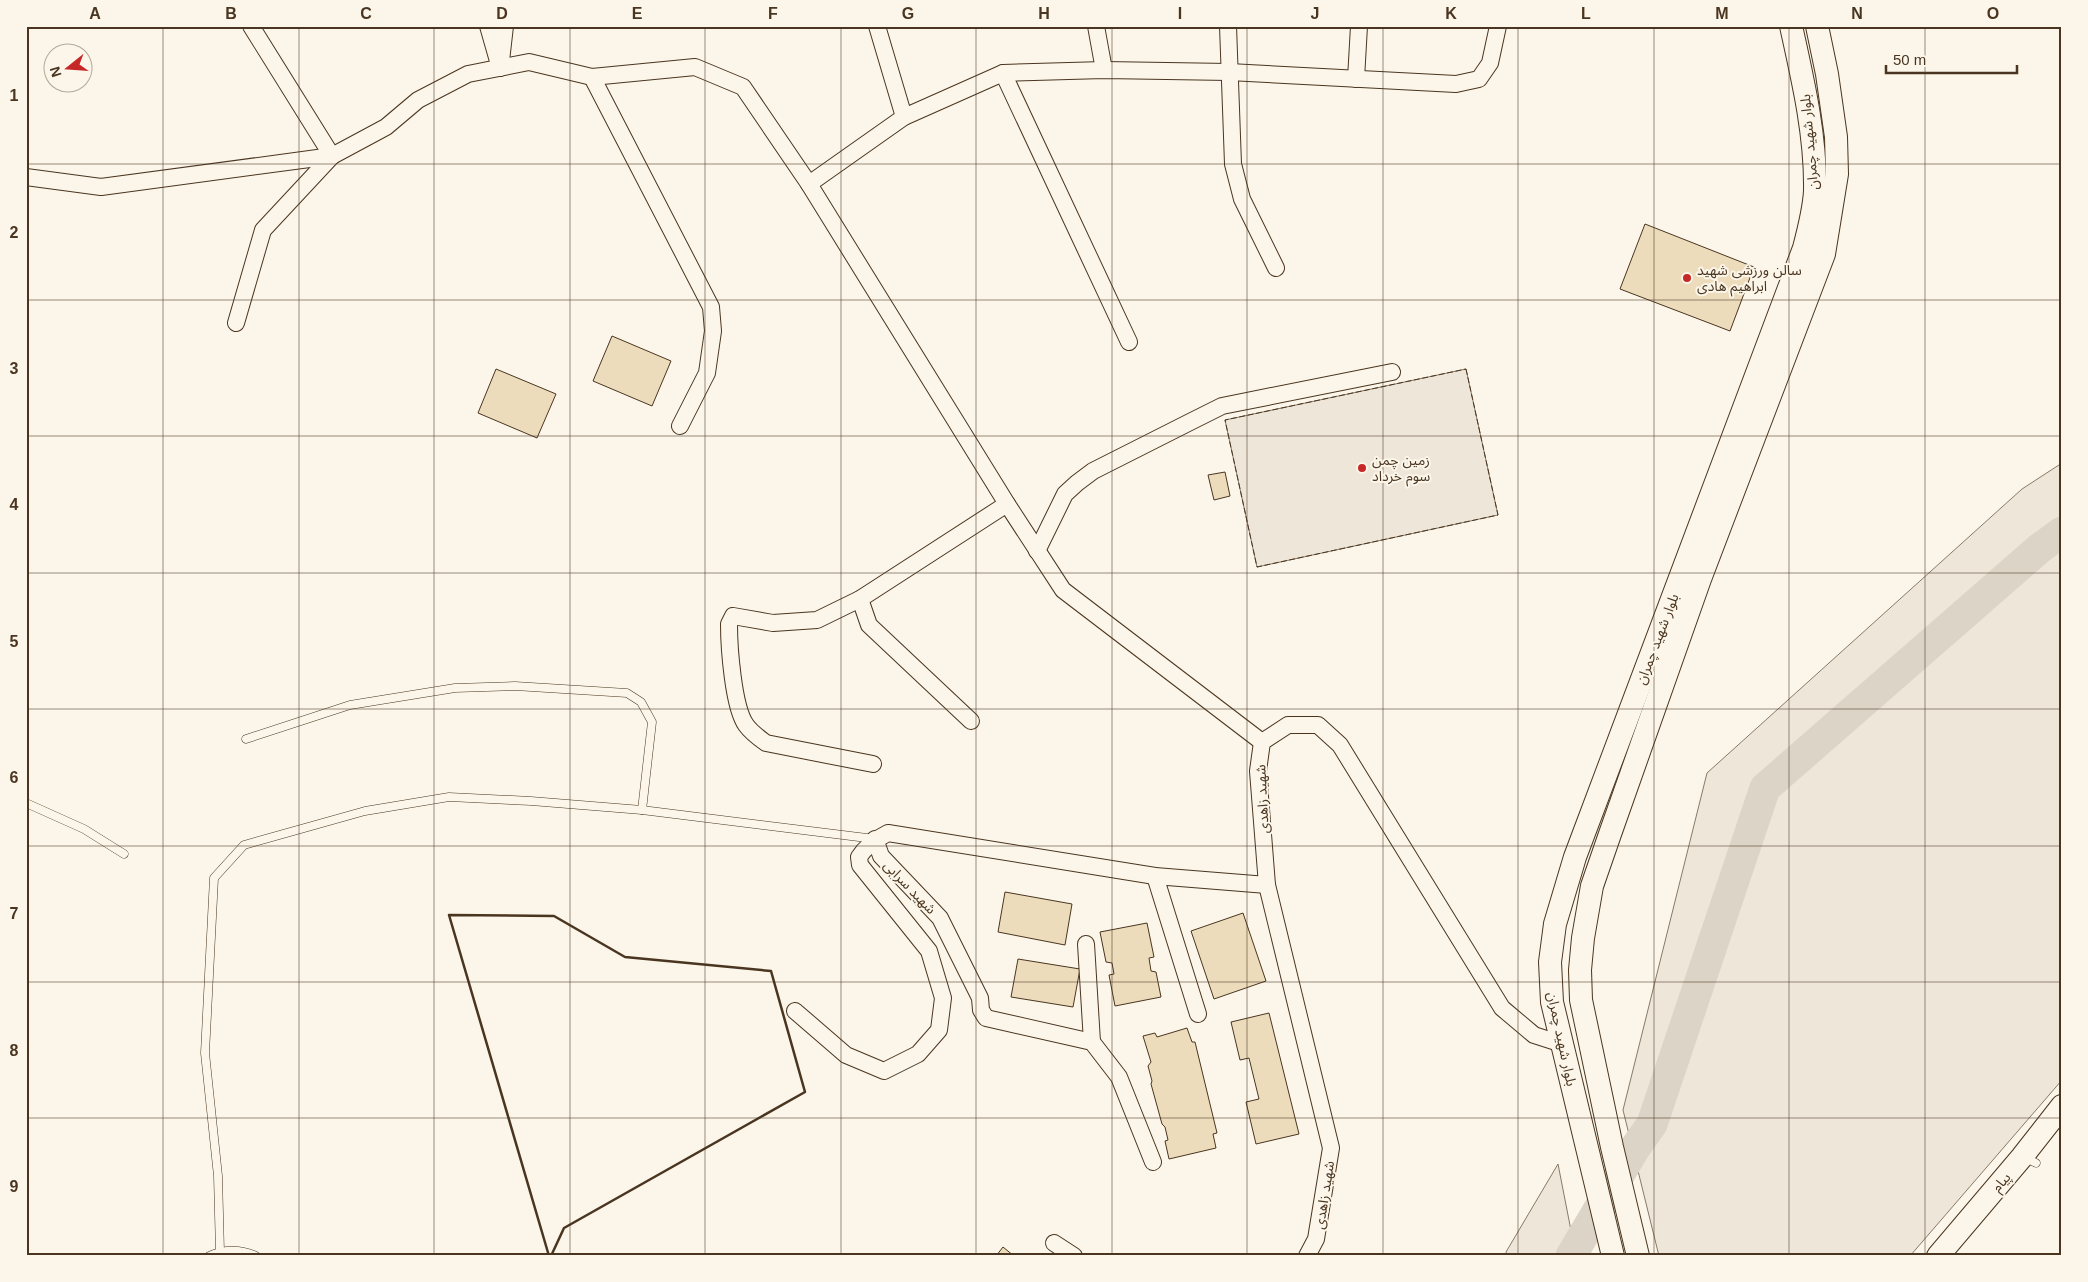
<svg xmlns="http://www.w3.org/2000/svg" width="2088" height="1282" font-family="Arial,'Noto Sans Arabic',sans-serif">
<style>
.green{fill:#ede6d9;stroke:#887966}
.lines{fill:none;stroke-linecap:round;stroke-linejoin:round}
.river{stroke:#dcd4c6;stroke-width:31}
.building{fill:#ecdcbc;stroke:#4a3520}
.lane-casing{stroke:#4a3520;stroke-width:9}
.street-casing{stroke:#4a3520;stroke-width:18}
.secondary-casing{stroke:#4a3520;stroke-width:24}
.lane{stroke:#fbf6e9;stroke-width:8}
.street{stroke:#fbf6e9;stroke-width:16}
.secondary{stroke:#fbf6e9;stroke-width:22}
.fence{stroke:#4a3520;stroke-width:1;stroke-dasharray:6 2.5;stroke-linecap:butt}
.wall{stroke:#4a3520;stroke-width:2.5}
.grid{fill:none;stroke:#4a3520;stroke-width:1;stroke-opacity:0.55}
.poi-dot{fill:#c62828;stroke:#fbf6e9;stroke-width:2}
.labels{text-anchor:middle;stroke-width:4;stroke-linejoin:round;paint-order:stroke}
.street-label{font-size:14px;fill:#4a3520;stroke:#fbf6e9}
.poi-label{font-size:14px;fill:#4a3520;stroke:#fbf6e9;text-anchor:start}
.neatline{fill:none;stroke:#4a3520;stroke-width:2}
.grid-label{font-size:16px;text-anchor:middle;font-weight:bold;fill:#4a3520}
</style>
<rect width="100%" height="100%" fill="#fbf6e9"/>
<g class="green">
<path d="M 1466,369 L 1498,515 L 1257,567 L 1225,420 Z"/>
<path d="M 2062,463 L 2062,1080 L 1910,1256 L 1659,1256 L 1623,1110 L 1707,773 L 2022,489 Z"/>
<path d="M 1558,1164 L 1576,1256 L 1507,1256 L 1506,1252 Z"/>
</g>
<g class="lines">
<path class="river" d="M 1571,1256 L 1635,1148 L 1652,1124 L 1765,788 L 2040,548 L 2062,532"/>
</g>
<g class="building">
<path d="M 1645,224 L 1754,267 L 1730,331 L 1620,289 Z"/>
<path d="M 612,336 L 671,361 L 652,406 L 593,381 Z"/>
<path d="M 496,369 L 556,394 L 537,438 L 478,413 Z"/>
<path d="M 1225,472 L 1230,496 L 1214,500 L 1208,475 Z"/>
<path d="M 1005,892 L 1072,904 L 1065,945 L 998,932 Z"/>
<path d="M 1243,913 L 1266,981 L 1214,999 L 1191,931 Z"/>
<path d="M 1147,923 L 1154,957 L 1149,958 L 1151,971 L 1156,972 L 1161,997 L 1115,1006 L 1109,975 L 1114,974 L 1112,963 L 1106,962 L 1100,932 Z"/>
<path d="M 1018,959 L 1080,969 L 1073,1007 L 1011,997 Z"/>
<path d="M 1269,1013 L 1299,1134 L 1256,1144 L 1246,1102 L 1259,1099 L 1249,1058 L 1240,1060 L 1231,1022 Z"/>
<path d="M 1187,1028 L 1192,1042 L 1195,1042 L 1217,1133 L 1213,1134 L 1216,1148 L 1169,1159 L 1165,1141 L 1168,1140 L 1165,1127 L 1162,1124 L 1151,1084 L 1152,1081 L 1148,1066 L 1151,1062 L 1143,1036 L 1155,1033 L 1157,1037 Z"/>
<path d="M 1003,1247 L 1014,1256 L 996,1256 Z"/>
</g>
<g class="lines">
<defs>
<g id="lane">
<path d="M 246,739 L 350,705 L 455,688 L 515,686 L 627,693 L 641,702 L 652,722 L 642,810"/>
<path d="M 26,803 L 84,829 L 124,854"/>
<path d="M 2024,1157 L 2036,1163"/>
<path d="M 220,1252 L 218,1176 L 205,1053 L 214,878 L 244,845 L 365,811 L 449,797 L 531,801 L 642,810 L 875,839"/>
<path d="M 209,1256 C 224,1249 241,1249 256,1256"/>
</g>
<g id="street">
<path d="M 251,26 L 332,156 L 386,127 L 418,100 L 468,74 L 529,62 L 592,77 L 695,67 L 743,87 L 809,184 L 1007,504 L 1063,590 L 1262,742"/>
<path d="M 488,26 L 500,68"/>
<path d="M 877,26 L 904,117"/>
<path d="M 1096,26 L 1104,70"/>
<path d="M 1228,26 L 1233,164 L 1242,199 L 1276,268"/>
<path d="M 501,61 L 505,26"/>
<path d="M 1003,73 L 1129,342"/>
<path d="M 592,77 L 711,307 L 713,331 L 707,373 L 680,426"/>
<path d="M 1356,79 L 1359,26"/>
<path d="M 26,177 L 101,187 L 332,156"/>
<path d="M 809,184 L 904,117 L 1003,73 L 1104,70 L 1229,72 L 1456,84 L 1479,79 L 1490,63 L 1498,26"/>
<path d="M 236,323 L 263,230 L 332,156"/>
<path d="M 1037,551 L 1065,494 L 1077,483 L 1093,471 L 1188,423 L 1222,406 L 1392,372"/>
<path d="M 860,599 L 869,625 L 971,721"/>
<path d="M 873,764 L 766,743 C 759,738 751,732 746,725 C 733,707 729,646 729,624 L 733,616 L 773,623 L 817,620 L 860,599 L 1007,504"/>
<path d="M 875,839 L 881,856 L 940,918 L 980,998 L 981,1010 L 986,1018 L 1092,1042 L 1119,1077 L 1153,1162"/>
<path d="M 1155,876 L 1198,1014"/>
<path d="M 1086,944 L 1092,1042"/>
<path d="M 795,1011 L 846,1055 L 884,1071 L 918,1054 L 939,1030 L 943,998 L 929,951 L 860,865 L 859,857 C 866,846 876,839 888,833 L 1155,876 L 1267,885"/>
<path d="M 1054,1243 L 1074,1256"/>
<path d="M 1307,1256 L 1316,1239 L 1331,1148 L 1267,885 L 1258,771 L 1262,742 L 1288,725 L 1318,725 L 1340,745 L 1502,1008 L 1534,1035 L 1562,1044"/>
</g>
<g id="secondary">
<path d="M 1613,1256 L 1552,1002 L 1550,962 L 1555,924 L 1575,857 L 1804,248 C 1809,229 1814,210 1815,191 C 1816,136 1803,80 1791,26"/>
<path d="M 1638,1256 L 1612,1147 L 1581,1000 L 1580,970 L 1583,938 L 1592,886 L 1610,834 L 1700,579 L 1824,254 L 1837,174 L 1836,137 L 1827,74 L 1817,26"/>
<path d="M 1938,1256 L 2022,1157 L 2062,1106"/>
</g>
</defs>
<use href="#lane" class="lane-casing"/>
<use href="#street" class="street-casing"/>
<use href="#secondary" class="secondary-casing"/>
<use href="#lane" class="lane"/>
<use href="#street" class="street"/>
<use href="#secondary" class="secondary"/>
<path class="fence" d="M 1466,369 L 1498,515 L 1257,567 L 1225,420 Z"/>
<path class="wall" d="M 549,1256 L 449,915 L 554,916 L 625,957 L 771,971 L 805,1092 L 564,1228 L 551,1256"/>
</g>
<path class="grid" d="M 163,26 L 163,1256M 299,26 L 299,1256M 434,26 L 434,1256M 570,26 L 570,1256M 705,26 L 705,1256M 841,26 L 841,1256M 976,26 L 976,1256M 1112,26 L 1112,1256M 1247,26 L 1247,1256M 1383,26 L 1383,1256M 1518,26 L 1518,1256M 1654,26 L 1654,1256M 1789,26 L 1789,1256M 1925,26 L 1925,1256M 26,164 L 2062,164M 26,300 L 2062,300M 26,436 L 2062,436M 26,573 L 2062,573M 26,709 L 2062,709M 26,846 L 2062,846M 26,982 L 2062,982M 26,1118 L 2062,1118"/>
<g class="poi-dot">
<circle cx="1687" cy="278" r="5"/>
<circle cx="1362" cy="468" r="5"/>
</g>
<g class="labels">
<g class="street-label">
<text transform="translate(1809 142) rotate(-95)" y="5">بلوار شهید چمران</text>
<text transform="translate(1657 639) rotate(-69)" y="5">بلوار شهید چمران</text>
<text transform="translate(1262 799) rotate(-93)" y="5">شهید زاهدی</text>
<text transform="translate(910 887) rotate(46)" y="5">شهید سرابی</text>
<text transform="translate(1562 1039) rotate(78)" y="5">بلوار شهید چمران</text>
<text transform="translate(2001 1182) rotate(-50)" y="5">پیام</text>
<text transform="translate(1324 1195) rotate(-81)" y="5">شهید زاهدی</text>
</g>
<g class="poi-label">
<text x="1697" y="275">سالن ورزشی شهید<tspan x="1697" dy="16">ابراهیم هادی</tspan></text>
<text x="1372" y="465">زمین چمن<tspan x="1372" dy="16">سوم خرداد</tspan></text>
</g>
</g>
<rect width="2088" height="1282" fill="none" stroke="#fbf6e9" stroke-width="55"/>
<g transform="translate(68 68) rotate(253)"><circle r="24" fill="#fbf6e9" stroke="#b4a999"/>
<path d="M0-4L9 19L0 12L-9 19Z" fill="#c62828"/>
<text y="-8" font-size="14" font-weight="bold" text-anchor="middle" fill="#4a3520">N</text>
</g>
<path d="M1886 65v8h131v-8" fill="none" stroke="#4a3520" stroke-width="2.5"/>
<text x="1893" y="65" font-size="15" fill="#4a3520" stroke="#fbf6e9" stroke-width="4" paint-order="stroke">50 m</text>
<rect x="28" y="28" width="2032" height="1226" class="neatline"/>
<g class="grid-label">
<text x="95" y="19">A</text>
<text x="231" y="19">B</text>
<text x="366" y="19">C</text>
<text x="502" y="19">D</text>
<text x="637" y="19">E</text>
<text x="773" y="19">F</text>
<text x="908" y="19">G</text>
<text x="1044" y="19">H</text>
<text x="1180" y="19">I</text>
<text x="1315" y="19">J</text>
<text x="1451" y="19">K</text>
<text x="1586" y="19">L</text>
<text x="1722" y="19">M</text>
<text x="1857" y="19">N</text>
<text x="1993" y="19">O</text>
<text x="14" y="101">1</text>
<text x="14" y="238">2</text>
<text x="14" y="374">3</text>
<text x="14" y="510">4</text>
<text x="14" y="647">5</text>
<text x="14" y="783">6</text>
<text x="14" y="919">7</text>
<text x="14" y="1056">8</text>
<text x="14" y="1192">9</text>
</g>
</svg>
